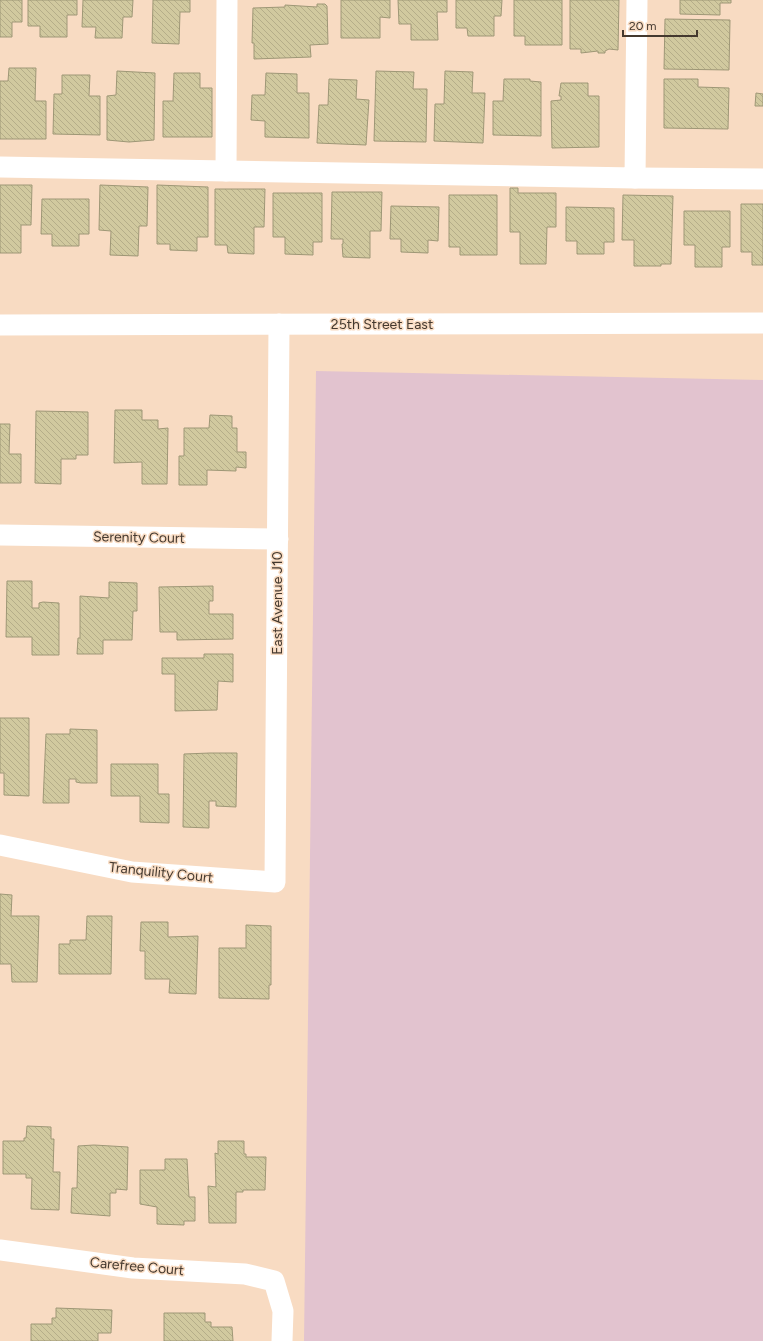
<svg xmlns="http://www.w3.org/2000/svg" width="763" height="1341" font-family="Figtree,sans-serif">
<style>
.green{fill:#e2c3cf}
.building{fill:url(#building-back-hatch);stroke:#9e9776}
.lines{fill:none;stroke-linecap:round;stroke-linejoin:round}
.street{stroke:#fff;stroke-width:21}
.labels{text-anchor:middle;stroke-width:3;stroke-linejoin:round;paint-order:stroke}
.street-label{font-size:14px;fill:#44392f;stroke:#f8dbc2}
</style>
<defs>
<pattern id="building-back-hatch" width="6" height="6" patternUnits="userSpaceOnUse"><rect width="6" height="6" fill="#d1c99f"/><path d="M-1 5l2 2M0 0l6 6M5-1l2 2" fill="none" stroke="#b5ad89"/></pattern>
</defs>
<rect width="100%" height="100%" fill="#f8dbc2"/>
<path class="green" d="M 316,371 L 763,380 L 763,1341 L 304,1341 Z"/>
<g class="building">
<path d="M 0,0 L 22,0 L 22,22 L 12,22 L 12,37 L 0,37 Z"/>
<path d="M 28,0 L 77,0 L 77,15 L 67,15 L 67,37 L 40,37 L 40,26 L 28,26 Z"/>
<path d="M 83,0 L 133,0 L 132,17 L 123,17 L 122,38 L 95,38 L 96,27 L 82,27 Z"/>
<path d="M 153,0 L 190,0 L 190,12 L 180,12 L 179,44 L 152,43 Z"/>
<path d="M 341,0 L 390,0 L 390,18 L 380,17 L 380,38 L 341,38 Z"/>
<path d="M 398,0 L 447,0 L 447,12 L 437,12 L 438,40 L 411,40 L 411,24 L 399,24 Z"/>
<path d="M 456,0 L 502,0 L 501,16 L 494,16 L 494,36 L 468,36 L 467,28 L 456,28 Z"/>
<path d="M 514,0 L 562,0 L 562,45 L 525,45 L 525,36 L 514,36 Z"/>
<path d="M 570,0 L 619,0 L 618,50 L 609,49 L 605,51 L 605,53 L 598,53 L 598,51 L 581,53 L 581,49 L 570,49 Z"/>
<path d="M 680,0 L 731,0 L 731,3 L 720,3 L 720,15 L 680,14 Z"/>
<path d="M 317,4 L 325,4 L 327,6 L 328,44 L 310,45 L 311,57 L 254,59 L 254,43 L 252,43 L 253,8 L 285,7 L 285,5 L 317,7 Z"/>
<path d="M 665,19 L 730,20 L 729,70 L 664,69 Z"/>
<path d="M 9,68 L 36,68 L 35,101 L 46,101 L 46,139 L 0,139 L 0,81 L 8,81 Z"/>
<path d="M 117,71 L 155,73 L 154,140 L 129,142 L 107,140 L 107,96 L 116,95 Z"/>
<path d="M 376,71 L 414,72 L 413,89 L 427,89 L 426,142 L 374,141 Z"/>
<path d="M 445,71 L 473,72 L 472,93 L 485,93 L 483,143 L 434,141 L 435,104 L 444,104 Z"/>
<path d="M 174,73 L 200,73 L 200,88 L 212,88 L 212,137 L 163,137 L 163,101 L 173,101 Z"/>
<path d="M 266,73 L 297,74 L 297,93 L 309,93 L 309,138 L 265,137 L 265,121 L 251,120 L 252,95 L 265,95 Z"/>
<path d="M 62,75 L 90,75 L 89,96 L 100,96 L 100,135 L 53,134 L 54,94 L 62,94 Z"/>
<path d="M 329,79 L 357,80 L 356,99 L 369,100 L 366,145 L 317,143 L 319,105 L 328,105 Z"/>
<path d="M 504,79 L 530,79 L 530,81 L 541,82 L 541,136 L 493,135 L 493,101 L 503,101 Z"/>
<path d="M 664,79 L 698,79 L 698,87 L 729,88 L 728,129 L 664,128 Z"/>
<path d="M 561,83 L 588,83 L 588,96 L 599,96 L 599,147 L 552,148 L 551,101 L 561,100 L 561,96 L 559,96 Z"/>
<path d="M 756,93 L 763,94 L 763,106 L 755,106 Z"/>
<path d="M 0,185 L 32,185 L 31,225 L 21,225 L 21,253 L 0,253 Z"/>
<path d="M 100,185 L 148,187 L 147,226 L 139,226 L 138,256 L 110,255 L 111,231 L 99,230 Z"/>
<path d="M 157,185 L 208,187 L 208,237 L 197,237 L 197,251 L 170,250 L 170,244 L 157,244 Z"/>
<path d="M 510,188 L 518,188 L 518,193 L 556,193 L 556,227 L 547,227 L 546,264 L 520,264 L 520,232 L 510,232 Z"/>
<path d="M 215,189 L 265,189 L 264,227 L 254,227 L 254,254 L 228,253 L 227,245 L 215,245 Z"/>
<path d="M 332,192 L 382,192 L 381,231 L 370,231 L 370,258 L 343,257 L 342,244 L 343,244 L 343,239 L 331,239 Z"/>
<path d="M 273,193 L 322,193 L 322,242 L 313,242 L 313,255 L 285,254 L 285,237 L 273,237 Z"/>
<path d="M 449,195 L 497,195 L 497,255 L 460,255 L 460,247 L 449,247 Z"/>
<path d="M 623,195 L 673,196 L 671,264 L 661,264 L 661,266 L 634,266 L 634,240 L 622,240 Z"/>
<path d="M 42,199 L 89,199 L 89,234 L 79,234 L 79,246 L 52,246 L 52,234 L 41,234 Z"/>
<path d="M 741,204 L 763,204 L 763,265 L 752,265 L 752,252 L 741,252 Z"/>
<path d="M 391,206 L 439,207 L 438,241 L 428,240 L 428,253 L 401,252 L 401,239 L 390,239 Z"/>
<path d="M 566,207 L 614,208 L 614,242 L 604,242 L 604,254 L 577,254 L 577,241 L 566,241 Z"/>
<path d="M 684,211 L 730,211 L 730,247 L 722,247 L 722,267 L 695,267 L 695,245 L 684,245 Z"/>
<path d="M 115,410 L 142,410 L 142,420 L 158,420 L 158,429 L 168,428 L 167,484 L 142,484 L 142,462 L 114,463 Z"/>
<path d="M 36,411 L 88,412 L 88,455 L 76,455 L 76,459 L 61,459 L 61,484 L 35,483 Z"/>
<path d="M 210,415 L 232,416 L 232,428 L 237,428 L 237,452 L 246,452 L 246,468 L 236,467 L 236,471 L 207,470 L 207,485 L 179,485 L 179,456 L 184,456 L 184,428 L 209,428 Z"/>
<path d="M 0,424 L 10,424 L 9,454 L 21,454 L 21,483 L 0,483 Z"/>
<path d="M 7,581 L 32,581 L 32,608 L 39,608 L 39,603 L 43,602 L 59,603 L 59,655 L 32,655 L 32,637 L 6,637 Z"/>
<path d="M 109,582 L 137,583 L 137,611 L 133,611 L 132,640 L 103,640 L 103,654 L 77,654 L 78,638 L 80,638 L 80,596 L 109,598 Z"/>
<path d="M 213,586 L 213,601 L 209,601 L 209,614 L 233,614 L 233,639 L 177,640 L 177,632 L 160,632 L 159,587 Z"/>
<path d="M 204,654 L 233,654 L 233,682 L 218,681 L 217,710 L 175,711 L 175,674 L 162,674 L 162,658 L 204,658 Z"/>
<path d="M 0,718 L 29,718 L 29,796 L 4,795 L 4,773 L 0,773 Z"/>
<path d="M 70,729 L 97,730 L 97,783 L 81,783 L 76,782 L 76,779 L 69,779 L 69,803 L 43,803 L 46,734 L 70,734 Z"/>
<path d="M 210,753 L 237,753 L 236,807 L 216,806 L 216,801 L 209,801 L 209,828 L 183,827 L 184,754 Z"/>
<path d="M 111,764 L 158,764 L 158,794 L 169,794 L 169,823 L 140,822 L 140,796 L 111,796 Z"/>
<path d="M 0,894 L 12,895 L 11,916 L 39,916 L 37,982 L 12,982 L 11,964 L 0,964 Z"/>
<path d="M 87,916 L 112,916 L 111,974 L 59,974 L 59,944 L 70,944 L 70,940 L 86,940 Z"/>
<path d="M 141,922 L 168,922 L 168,937 L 198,936 L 196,994 L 169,993 L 170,979 L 145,979 L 145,951 L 140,951 Z"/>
<path d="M 246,925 L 271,926 L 271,985 L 269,985 L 269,999 L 219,998 L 219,948 L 246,948 Z"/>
<path d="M 27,1126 L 51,1127 L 51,1139 L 54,1139 L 53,1172 L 60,1172 L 59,1210 L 31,1209 L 32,1178 L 26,1178 L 26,1174 L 3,1174 L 3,1141 L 24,1141 L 24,1138 L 26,1138 Z"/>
<path d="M 218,1141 L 244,1141 L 244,1154 L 246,1154 L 246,1157 L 266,1157 L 265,1190 L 243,1190 L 243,1192 L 236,1192 L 236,1223 L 209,1223 L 208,1186 L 216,1187 L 215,1153 L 218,1154 Z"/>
<path d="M 94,1145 L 128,1147 L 127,1190 L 116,1189 L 116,1193 L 110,1193 L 110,1216 L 71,1213 L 72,1188 L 77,1188 L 78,1146 Z"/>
<path d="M 165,1159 L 187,1159 L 189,1197 L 195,1197 L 195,1221 L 184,1221 L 184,1225 L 157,1224 L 157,1207 L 140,1204 L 140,1170 L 165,1170 Z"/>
<path d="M 56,1308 L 112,1310 L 111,1333 L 98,1333 L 98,1341 L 31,1341 L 31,1324 L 52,1324 L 52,1318 L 56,1318 Z"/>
<path d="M 164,1313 L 205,1313 L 205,1322 L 211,1322 L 211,1327 L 232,1327 L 233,1341 L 164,1341 Z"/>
</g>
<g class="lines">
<g class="street">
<path d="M 0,167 L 635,178 L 637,0"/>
<path d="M 226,171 L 227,0"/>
<path d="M 635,178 L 763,179"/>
<path d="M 0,325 L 763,323"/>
<path d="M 0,535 L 278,539"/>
<path d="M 0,845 L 132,872 L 275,882 L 279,324"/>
<path d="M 0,1250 L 133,1268 L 245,1274 L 274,1281 L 283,1311 L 282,1341"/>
</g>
</g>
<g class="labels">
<g class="street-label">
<text x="382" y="329">25th Street East</text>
<text transform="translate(139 537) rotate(1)" y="5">Serenity Court</text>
<text transform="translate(277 603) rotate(-90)" y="5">East Avenue J10</text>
<text transform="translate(161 872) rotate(6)" y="5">Tranquility Court</text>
<text transform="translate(137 1266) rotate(5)" y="5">Carefree Court</text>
</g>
</g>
<path d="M623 30v6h74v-6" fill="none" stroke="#44392f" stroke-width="2"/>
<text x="629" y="30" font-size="12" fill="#44392f" stroke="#f8dbc2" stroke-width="3" paint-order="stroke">20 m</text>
</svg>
